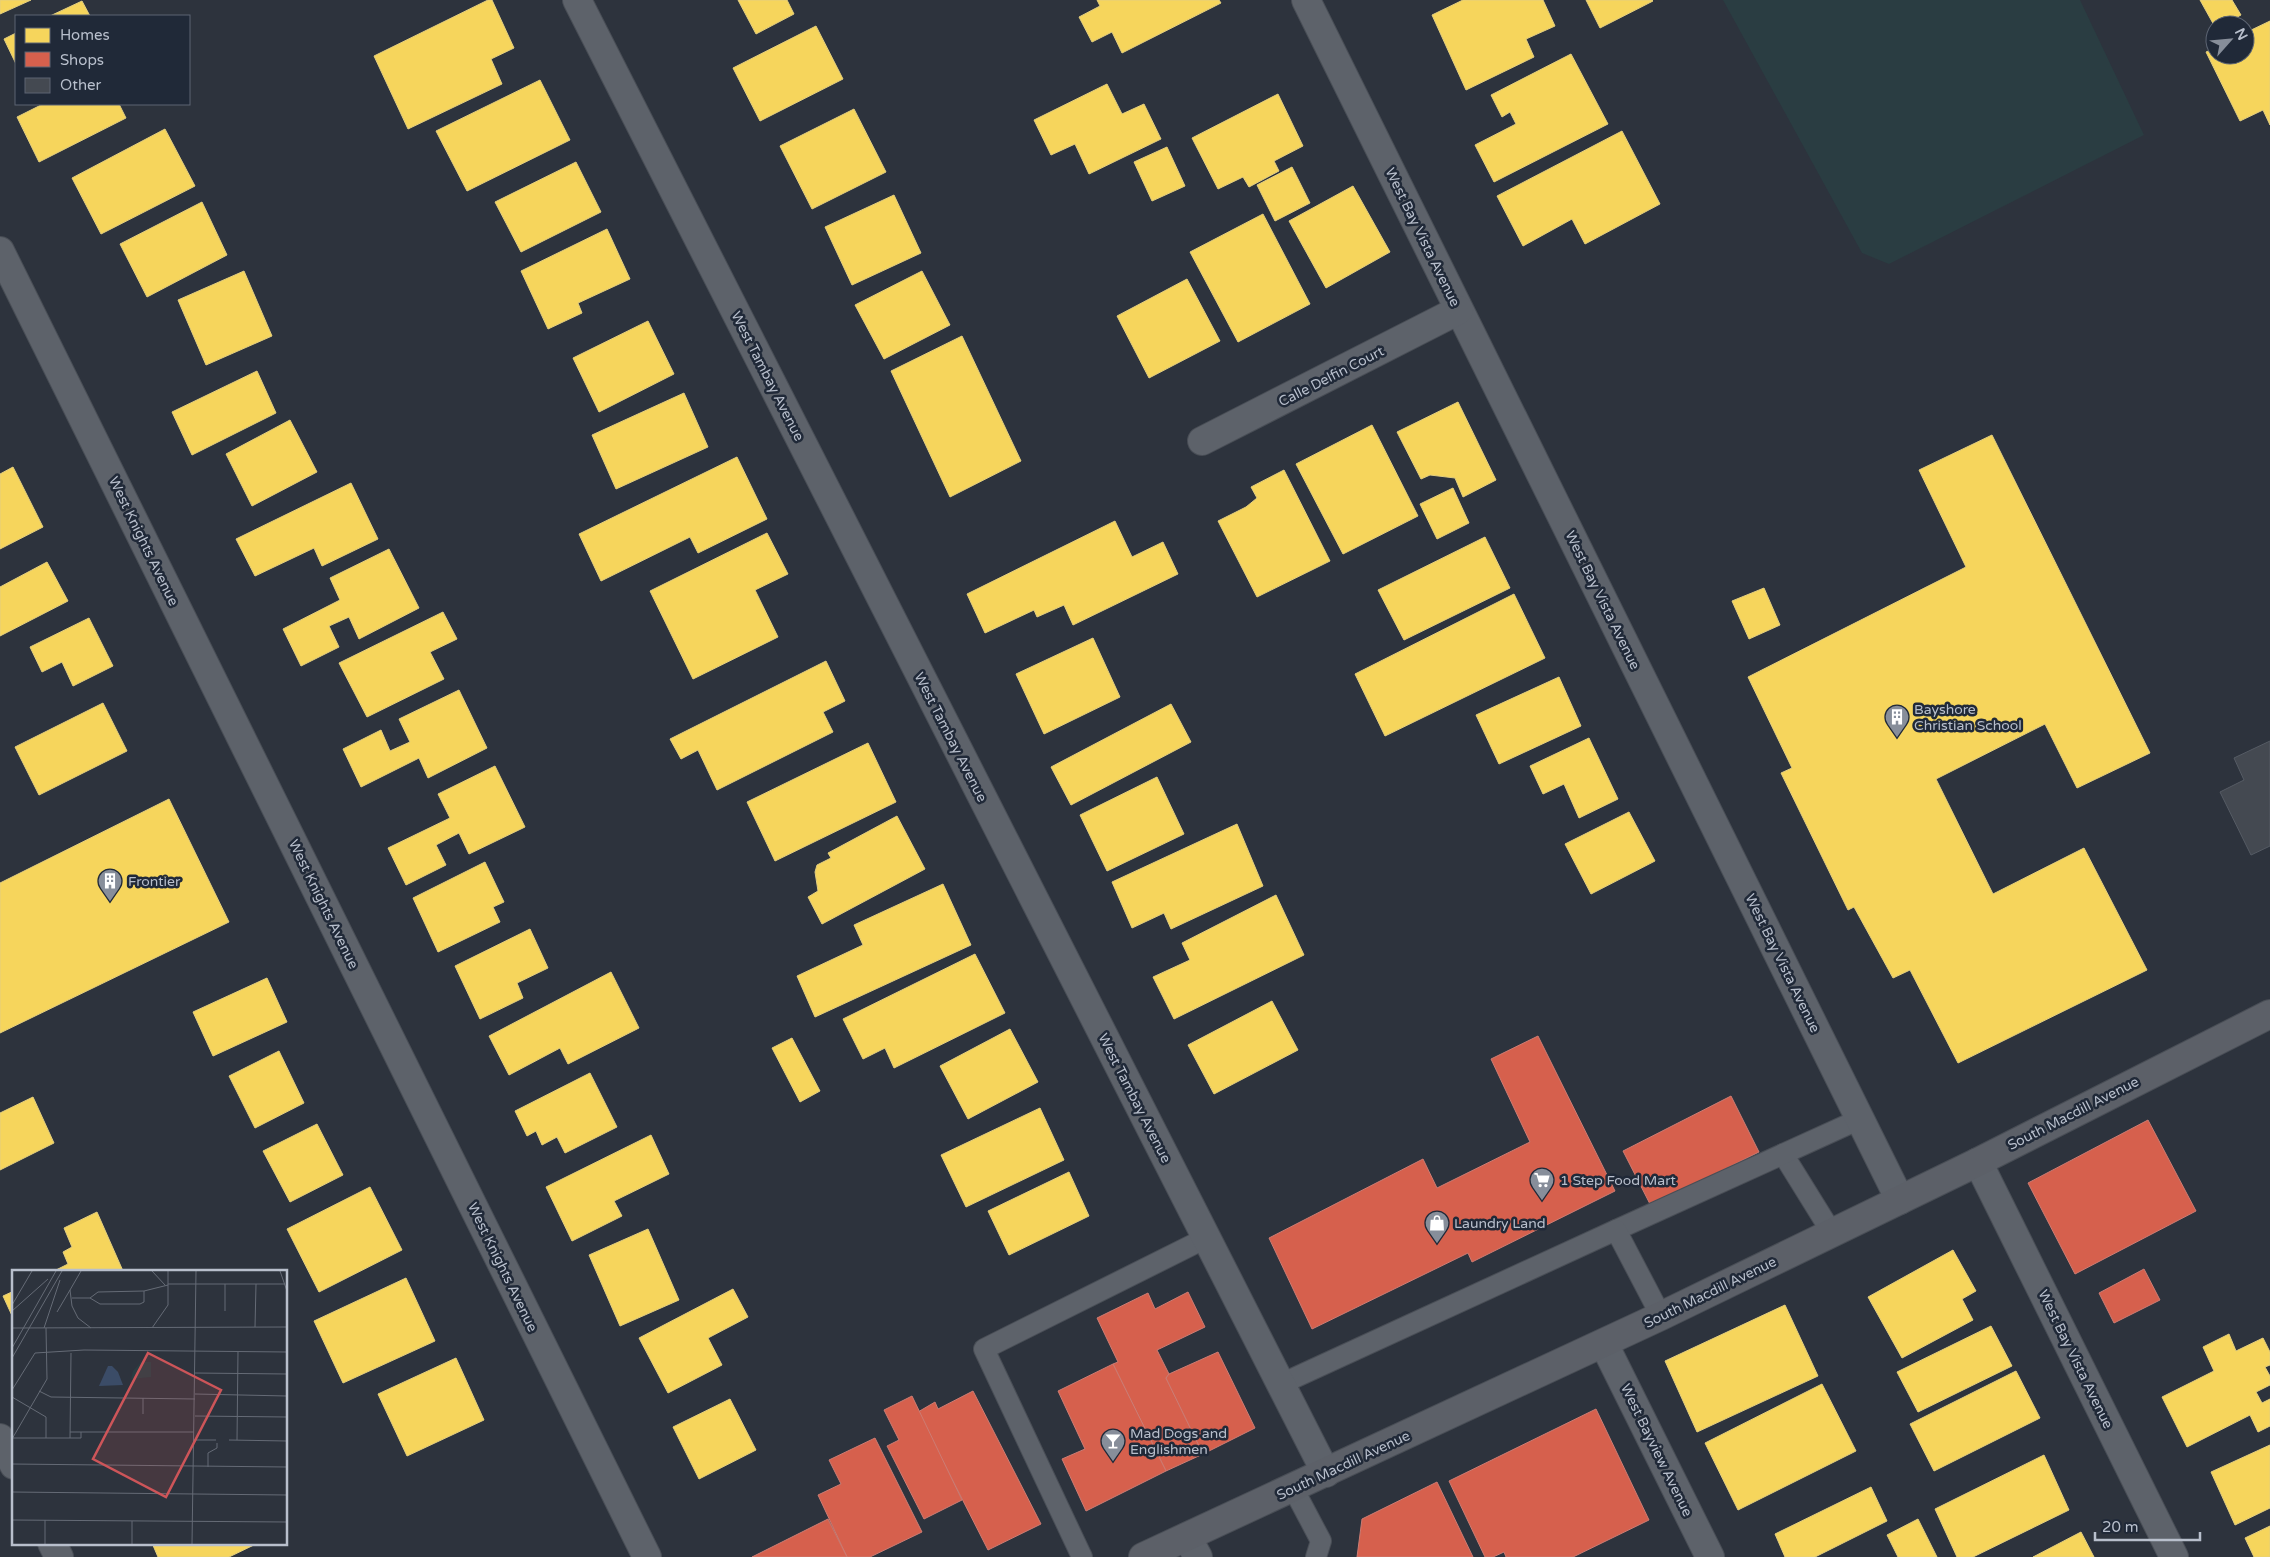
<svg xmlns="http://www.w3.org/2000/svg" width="2270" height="1557" font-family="'Varela Round',sans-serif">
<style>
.green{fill:#2a3d42}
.homes{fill:#f6d55c;stroke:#e3ce7e}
.shops{fill:#d6604d;stroke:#cd7c73}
.building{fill:#444951;stroke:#555b64}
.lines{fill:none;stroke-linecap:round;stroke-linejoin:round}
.lane-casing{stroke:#494e56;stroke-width:22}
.street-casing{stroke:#494e56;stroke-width:30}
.secondary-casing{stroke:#494e56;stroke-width:30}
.lane{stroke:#5d626a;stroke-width:20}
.street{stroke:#5d626a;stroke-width:28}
.secondary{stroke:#5c6068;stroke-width:28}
.labels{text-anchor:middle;stroke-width:5;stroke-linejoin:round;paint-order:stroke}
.street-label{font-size:14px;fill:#b8bfcc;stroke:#202938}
.poi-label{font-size:14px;fill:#b8bfcc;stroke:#202938;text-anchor:start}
.inset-road{fill:none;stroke:#656b76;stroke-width:1}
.view{fill:#cd5559;fill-opacity:0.15;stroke:#cd5559;stroke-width:2.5}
.inset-edge{fill:none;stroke:#b8bfcc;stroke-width:2.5}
</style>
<rect width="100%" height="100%" fill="#2d333d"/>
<path class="green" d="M 1723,0 L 2080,0 L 2144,135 L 1889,264 L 1862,253 Z"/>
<g class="homes">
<path d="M 0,0 L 31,0 L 0,14 Z"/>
<path d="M 488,0 L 492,0 L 514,48 L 491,59 L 502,84 L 408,129 L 374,56 Z"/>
<path d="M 738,0 L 787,0 L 794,14 L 756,34 Z"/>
<path d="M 1097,0 L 1219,0 L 1221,3 L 1122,53 L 1112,32 L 1092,42 L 1079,17 L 1100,6 Z"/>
<path d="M 1463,0 L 1543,0 L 1555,26 L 1526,39 L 1534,57 L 1466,90 L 1432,15 Z"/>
<path d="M 1586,0 L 1652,0 L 1653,1 L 1600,28 Z"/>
<path d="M 2200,0 L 2232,0 L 2241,15 L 2222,25 L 2215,25 L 2215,27 Z"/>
<path d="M 82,1 L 90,16 L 50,16 Z"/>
<path d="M 2270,21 L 2270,125 L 2263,110 L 2240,121 L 2206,52 L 2215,48 L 2215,55 L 2245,55 L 2245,33 Z"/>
<path d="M 816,26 L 843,79 L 760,121 L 733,68 Z"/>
<path d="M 16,33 L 16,64 L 4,39 Z"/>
<path d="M 1571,54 L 1608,124 L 1494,182 L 1475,145 L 1516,124 L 1510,112 L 1502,117 L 1491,95 Z"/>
<path d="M 540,80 L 570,140 L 467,191 L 436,131 Z"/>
<path d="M 1107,84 L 1122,114 L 1144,104 L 1161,139 L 1089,174 L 1075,144 L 1051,155 L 1034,120 Z"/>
<path d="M 1278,94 L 1303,146 L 1274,161 L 1279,171 L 1249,187 L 1243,177 L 1218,189 L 1192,138 Z"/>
<path d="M 43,104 L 119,104 L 126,118 L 39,162 L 17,117 Z"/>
<path d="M 854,109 L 886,172 L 812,209 L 780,146 Z"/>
<path d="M 165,129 L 195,186 L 101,234 L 72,178 Z"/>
<path d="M 1622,131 L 1660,204 L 1585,244 L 1572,219 L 1523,246 L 1497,196 Z"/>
<path d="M 1167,147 L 1185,186 L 1152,201 L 1134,162 Z"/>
<path d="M 576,162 L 601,212 L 521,252 L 495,202 Z"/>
<path d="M 1292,167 L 1310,203 L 1275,221 L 1257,185 Z"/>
<path d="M 1353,186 L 1390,252 L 1326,288 L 1289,221 Z"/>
<path d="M 894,195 L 921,253 L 852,285 L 825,227 Z"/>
<path d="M 202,202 L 227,255 L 147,297 L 120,244 Z"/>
<path d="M 1263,214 L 1310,304 L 1238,342 L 1190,252 Z"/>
<path d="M 607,229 L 630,279 L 578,303 L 582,313 L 548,329 L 521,271 Z"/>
<path d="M 244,271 L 272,336 L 206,365 L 178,300 Z"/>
<path d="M 922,271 L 950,325 L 884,359 L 855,305 Z"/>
<path d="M 1187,279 L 1220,341 L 1149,378 L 1117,316 Z"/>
<path d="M 648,321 L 674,374 L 599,412 L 573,358 Z"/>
<path d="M 962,336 L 1021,461 L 950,497 L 891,371 Z"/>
<path d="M 257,371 L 276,413 L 192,455 L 172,412 Z"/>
<path d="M 684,393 L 708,447 L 616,489 L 592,435 Z"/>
<path d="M 1458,402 L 1496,480 L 1463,497 L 1455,478 L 1430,475 L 1421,479 L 1397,432 Z"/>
<path d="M 290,420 L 317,472 L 252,506 L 226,454 Z"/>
<path d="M 1372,425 L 1418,516 L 1343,554 L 1296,464 Z"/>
<path d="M 1992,435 L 2150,753 L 2077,788 L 2045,724 L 1936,779 L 1993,894 L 2084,848 L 2147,970 L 1958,1063 L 1910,970 L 1893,978 L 1854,907 L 1848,910 L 1781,773 L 1792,768 L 1748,677 L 1966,567 L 1919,470 Z"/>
<path d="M 737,457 L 767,519 L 698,553 L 690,537 L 601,581 L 579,534 Z"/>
<path d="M 13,467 L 43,527 L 0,549 L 0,474 Z"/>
<path d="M 1284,470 L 1330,561 L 1257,597 L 1218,521 L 1246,507 L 1257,498 L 1251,487 Z"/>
<path d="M 351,483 L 378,539 L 322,566 L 314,548 L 255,576 L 236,539 Z"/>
<path d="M 1453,488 L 1469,523 L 1437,539 L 1420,504 Z"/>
<path d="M 1115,521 L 1132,557 L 1163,542 L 1178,574 L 1073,625 L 1064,605 L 1037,617 L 1034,610 L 985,633 L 967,594 Z"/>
<path d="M 767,533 L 788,574 L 755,590 L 778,637 L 693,679 L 650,591 Z"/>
<path d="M 1485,537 L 1510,588 L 1404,640 L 1378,590 Z"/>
<path d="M 389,549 L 419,608 L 359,639 L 349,617 L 329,626 L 339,647 L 301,666 L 283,629 L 340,600 L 330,578 Z"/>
<path d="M 47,562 L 68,601 L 0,636 L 0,587 Z"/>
<path d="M 1764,588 L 1780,625 L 1749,639 L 1732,601 Z"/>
<path d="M 1514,594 L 1545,658 L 1385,736 L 1355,674 Z"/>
<path d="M 443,612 L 457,639 L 430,652 L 444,679 L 367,717 L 339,663 Z"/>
<path d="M 89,618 L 113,666 L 73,686 L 62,662 L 42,672 L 30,647 Z"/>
<path d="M 1093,638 L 1120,697 L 1044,734 L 1016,674 Z"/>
<path d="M 826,661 L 845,701 L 823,712 L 833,732 L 717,790 L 698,750 L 681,759 L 670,739 Z"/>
<path d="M 1559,677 L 1581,726 L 1499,764 L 1476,715 Z"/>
<path d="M 459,690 L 487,748 L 428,778 L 419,758 L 361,787 L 343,749 L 381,730 L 390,751 L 410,742 L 399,719 Z"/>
<path d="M 103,703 L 127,751 L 39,795 L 15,747 Z"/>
<path d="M 1171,704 L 1191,742 L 1071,805 L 1051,767 Z"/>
<path d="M 1589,738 L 1618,799 L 1579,818 L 1564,784 L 1543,794 L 1530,766 Z"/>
<path d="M 868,743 L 896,802 L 775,861 L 747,802 Z"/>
<path d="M 495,766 L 525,827 L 469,854 L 459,833 L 436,845 L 446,865 L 406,885 L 388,848 L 450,818 L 438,794 Z"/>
<path d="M 1157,777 L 1184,834 L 1107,871 L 1080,815 Z"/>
<path d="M 169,799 L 229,922 L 0,1033 L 0,883 Z"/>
<path d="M 1629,812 L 1655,861 L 1591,894 L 1565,844 Z"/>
<path d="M 897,816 L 925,869 L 822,924 L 808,897 L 818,891 L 815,872 L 817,865 L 831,858 L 828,853 Z"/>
<path d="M 1237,824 L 1263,886 L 1171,929 L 1164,913 L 1132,928 L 1112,882 Z"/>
<path d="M 485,862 L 504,902 L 493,907 L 500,922 L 438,952 L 413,898 Z"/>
<path d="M 943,884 L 971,945 L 815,1017 L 797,976 L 863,945 L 854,925 Z"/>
<path d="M 1276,895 L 1304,955 L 1174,1019 L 1153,977 L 1190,960 L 1182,943 Z"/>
<path d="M 530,929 L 548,968 L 517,983 L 523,998 L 480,1019 L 455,966 Z"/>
<path d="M 975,954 L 1005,1013 L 894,1068 L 885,1048 L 863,1059 L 843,1019 Z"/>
<path d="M 611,972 L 639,1028 L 568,1064 L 560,1048 L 509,1075 L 489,1036 Z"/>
<path d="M 267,978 L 287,1022 L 213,1056 L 193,1012 Z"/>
<path d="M 1272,1001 L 1298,1050 L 1214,1094 L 1188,1045 Z"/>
<path d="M 1010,1029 L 1038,1082 L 968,1119 L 940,1066 Z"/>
<path d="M 792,1038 L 820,1091 L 800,1102 L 772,1048 Z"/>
<path d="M 279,1051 L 304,1103 L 255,1128 L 229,1076 Z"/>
<path d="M 590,1073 L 617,1127 L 565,1153 L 557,1137 L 542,1145 L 536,1131 L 527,1136 L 515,1111 Z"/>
<path d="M 33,1097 L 54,1143 L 0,1170 L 0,1113 Z"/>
<path d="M 1040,1108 L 1064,1160 L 966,1207 L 941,1155 Z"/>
<path d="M 317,1124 L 343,1175 L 290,1202 L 263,1151 Z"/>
<path d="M 651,1135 L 669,1174 L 614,1201 L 622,1216 L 572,1241 L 546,1187 Z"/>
<path d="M 1069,1172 L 1089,1216 L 1009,1255 L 988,1211 Z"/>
<path d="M 370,1187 L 402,1250 L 319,1292 L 287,1229 Z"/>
<path d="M 97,1212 L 123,1271 L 54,1271 L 68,1264 L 63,1252 L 72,1247 L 64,1228 Z"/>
<path d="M 648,1229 L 679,1300 L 620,1326 L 589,1255 Z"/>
<path d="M 1953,1250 L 1976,1291 L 1962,1299 L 1973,1320 L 1902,1358 L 1868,1297 Z"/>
<path d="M 406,1278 L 435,1341 L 343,1383 L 314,1321 Z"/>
<path d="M 733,1289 L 748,1317 L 708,1338 L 722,1365 L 668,1393 L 639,1338 Z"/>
<path d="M 14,1291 L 14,1320 L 3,1296 Z"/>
<path d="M 1785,1305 L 1818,1376 L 1697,1432 L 1665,1361 Z"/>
<path d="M 1991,1326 L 2012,1366 L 1918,1412 L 1897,1372 Z"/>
<path d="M 2229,1334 L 2236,1351 L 2263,1338 L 2270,1352 L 2270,1365 L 2265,1367 L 2270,1376 L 2270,1385 L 2256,1392 L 2262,1403 L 2270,1399 L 2270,1426 L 2258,1432 L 2250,1415 L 2187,1447 L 2162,1397 L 2214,1371 L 2203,1347 Z"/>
<path d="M 456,1358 L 484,1420 L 407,1456 L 378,1394 Z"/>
<path d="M 2016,1371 L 2040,1418 L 1934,1471 L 1910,1424 Z"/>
<path d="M 1822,1384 L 1856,1451 L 1738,1510 L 1705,1443 Z"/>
<path d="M 730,1399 L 756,1450 L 699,1479 L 673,1427 Z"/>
<path d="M 2270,1445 L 2270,1508 L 2235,1525 L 2211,1472 Z"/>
<path d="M 2044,1455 L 2069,1510 L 1973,1557 L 1957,1557 L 1935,1509 Z"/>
<path d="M 1871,1487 L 1887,1521 L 1815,1557 L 1785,1557 L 1775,1534 Z"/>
<path d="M 1918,1519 L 1937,1557 L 1898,1557 L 1887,1535 Z"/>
<path d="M 2270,1526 L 2270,1557 L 2254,1557 L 2245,1538 Z"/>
<path d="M 2081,1532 L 2094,1557 L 2033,1557 Z"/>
<path d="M 152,1543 L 258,1543 L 229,1557 L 158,1557 Z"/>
</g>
<g class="shops">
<path d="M 1538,1036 L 1615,1191 L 1472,1262 L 1468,1253 L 1312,1329 L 1269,1238 L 1423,1159 L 1437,1188 L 1530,1142 L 1491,1059 Z"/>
<path d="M 1731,1096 L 1759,1152 L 1651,1206 L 1623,1151 Z"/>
<path d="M 2148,1120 L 2196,1211 L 2075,1274 L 2028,1183 Z"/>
<path d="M 2144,1269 L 2160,1300 L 2114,1323 L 2099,1293 Z"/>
<path d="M 1188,1292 L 1205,1327 L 1157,1350 L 1169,1374 L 1166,1378 L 1203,1454 L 1166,1471 L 1113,1364 L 1118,1362 L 1097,1318 L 1148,1293 L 1155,1309 Z"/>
<path d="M 1218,1352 L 1255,1428 L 1203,1454 L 1166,1378 L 1169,1374 Z"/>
<path d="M 1113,1364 L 1166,1471 L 1086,1511 L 1062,1459 L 1085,1449 L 1058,1391 Z"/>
<path d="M 973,1391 L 1041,1524 L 988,1550 L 918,1412 L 935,1402 L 938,1409 Z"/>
<path d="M 912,1396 L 962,1500 L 924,1519 L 887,1446 L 899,1440 L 884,1410 Z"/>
<path d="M 1596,1409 L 1649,1520 L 1573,1557 L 1506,1557 L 1504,1552 L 1493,1557 L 1485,1557 L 1449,1481 Z"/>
<path d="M 875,1438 L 922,1532 L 870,1557 L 847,1557 L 818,1495 L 841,1484 L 829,1460 Z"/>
<path d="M 1437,1482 L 1473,1557 L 1357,1557 L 1362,1519 Z"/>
<path d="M 828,1519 L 847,1557 L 752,1557 Z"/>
</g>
<path class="building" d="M 2270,741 L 2270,846 L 2251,855 L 2220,792 L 2244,780 L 2234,758 Z"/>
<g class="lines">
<defs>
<g id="lane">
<path d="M 1783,1154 L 1832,1233"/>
<path d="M 1616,1230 L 1860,1119"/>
<path d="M 1281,1384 L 1616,1230 L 1661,1316"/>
<path d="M 1293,1488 L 1321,1541 L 1316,1557"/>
<path d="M 1082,1557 L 984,1349 L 1206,1238"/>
</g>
<g id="street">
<path d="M 577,0 L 1326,1473"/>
<path d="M 1306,0 L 1900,1200"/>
<path d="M 0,251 L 647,1557"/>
<path d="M 1202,441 L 1459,310"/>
<path d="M 1978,1162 L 2174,1557"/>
<path d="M 1604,1344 L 1710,1557"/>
<path d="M 0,1438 L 14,1465"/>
<path d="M 1187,1537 L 1198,1557"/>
<path d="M 52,1543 L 59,1557"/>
</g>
<path id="secondary" d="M 1143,1557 L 1661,1316 L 1978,1162 L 2270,1014"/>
</defs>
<use href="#lane" class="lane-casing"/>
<use href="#street" class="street-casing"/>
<use href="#secondary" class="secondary-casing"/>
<use href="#lane" class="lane"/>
<use href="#street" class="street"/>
<use href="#secondary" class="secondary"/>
</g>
<defs>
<symbol id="building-pin" viewBox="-11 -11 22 30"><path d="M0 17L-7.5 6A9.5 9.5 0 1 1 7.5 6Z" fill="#878e9a" stroke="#202938"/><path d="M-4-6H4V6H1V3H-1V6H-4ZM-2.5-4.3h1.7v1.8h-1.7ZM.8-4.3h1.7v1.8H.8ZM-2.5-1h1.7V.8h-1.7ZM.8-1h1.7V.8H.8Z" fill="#fff"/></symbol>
<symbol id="supermarket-pin" viewBox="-11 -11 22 30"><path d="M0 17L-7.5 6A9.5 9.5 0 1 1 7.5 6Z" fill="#878e9a" stroke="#202938"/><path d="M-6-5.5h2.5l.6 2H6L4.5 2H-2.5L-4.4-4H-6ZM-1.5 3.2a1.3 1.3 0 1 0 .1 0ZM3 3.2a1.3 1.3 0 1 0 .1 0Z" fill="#fff"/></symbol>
<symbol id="shop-pin" viewBox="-11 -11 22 30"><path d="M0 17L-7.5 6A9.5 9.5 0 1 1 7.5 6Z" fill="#878e9a" stroke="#202938"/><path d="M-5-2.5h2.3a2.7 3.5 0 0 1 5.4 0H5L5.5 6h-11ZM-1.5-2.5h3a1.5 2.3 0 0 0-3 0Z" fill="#fff"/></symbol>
<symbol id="bar-pin" viewBox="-11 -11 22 30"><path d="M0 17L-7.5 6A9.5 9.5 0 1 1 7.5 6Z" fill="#878e9a" stroke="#202938"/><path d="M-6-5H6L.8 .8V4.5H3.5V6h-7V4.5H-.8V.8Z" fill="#fff"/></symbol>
</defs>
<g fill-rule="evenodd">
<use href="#building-pin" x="1883" y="703" width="28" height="38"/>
<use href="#building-pin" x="96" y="867" width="28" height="38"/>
<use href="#supermarket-pin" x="1528" y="1166" width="28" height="38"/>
<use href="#shop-pin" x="1423" y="1209" width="28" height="38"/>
<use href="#bar-pin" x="1099" y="1427" width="28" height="38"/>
</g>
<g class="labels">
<g class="street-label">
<text transform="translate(1423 237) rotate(64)" y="5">West Bay Vista Avenue</text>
<text transform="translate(768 376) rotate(63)" y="5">West Tambay Avenue</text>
<text transform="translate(1331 376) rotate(-27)" y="5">Calle Delfin Court</text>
<text transform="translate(144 541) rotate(64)" y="5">West Knights Avenue</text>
<text transform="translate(1603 600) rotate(64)" y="5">West Bay Vista Avenue</text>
<text transform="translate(951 737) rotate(63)" y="5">West Tambay Avenue</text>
<text transform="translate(324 904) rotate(64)" y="5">West Knights Avenue</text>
<text transform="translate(1783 963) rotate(64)" y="5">West Bay Vista Avenue</text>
<text transform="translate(1135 1098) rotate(63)" y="5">West Tambay Avenue</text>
<text transform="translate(2073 1113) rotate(-27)" y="5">South Macdill Avenue</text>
<text transform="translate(503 1267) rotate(64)" y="5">West Knights Avenue</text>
<text transform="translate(1710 1292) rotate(-26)" y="5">South Macdill Avenue</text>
<text transform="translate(2076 1359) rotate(64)" y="5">West Bay Vista Avenue</text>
<text transform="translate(1657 1450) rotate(64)" y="5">West Bayview Avenue</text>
<text transform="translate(1343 1465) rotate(-25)" y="5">South Macdill Avenue</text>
</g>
<g class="poi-label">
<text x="1914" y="714">Bayshore<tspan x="1914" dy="16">Christian School</tspan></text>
<text x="128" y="886">Frontier</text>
<text x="1560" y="1185">1 Step Food Mart</text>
<text x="1454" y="1228">Laundry Land</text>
<text x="1130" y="1438">Mad Dogs and<tspan x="1130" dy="16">Englishmen</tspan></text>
</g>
</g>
<g transform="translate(12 1270)">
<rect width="275" height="275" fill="#2d333d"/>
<path d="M 129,92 L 139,92 L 139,107 L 119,109 L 121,101 Z" fill="#2a3d42"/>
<path d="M 96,96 L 100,96 L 106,102 L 111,115 L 87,116 Z" fill="#3b4c67"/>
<path class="inset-road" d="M 69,1 L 58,20 L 60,36 L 66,48 L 79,58M 140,1 L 153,15M 268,1 L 275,21M 156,14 L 273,14M 60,28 L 78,28M 78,28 L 86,22 L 132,21 L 156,15M 78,28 L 88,34 L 128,34 L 132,32 L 132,21M 0,35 L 20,1M 0,41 L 36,9M 213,41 L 213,14M 45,42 L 58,20M 243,57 L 244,14M 0,58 L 275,57M 32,58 L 48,10M 140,58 L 156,35 L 156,1M 0,78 L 44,1M 0,88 L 50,1M 183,103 L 275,104M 0,120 L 23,83 L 72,80 L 275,82M 27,121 L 39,127 L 183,129M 183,124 L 275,126M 0,127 L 34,147 L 34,168M 131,128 L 131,144M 183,146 L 275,147M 58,162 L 182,162M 0,168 L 69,168 L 69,162M 58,168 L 59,83M 0,169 L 35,109 L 34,58M 182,170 L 204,170M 217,170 L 275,171M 225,170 L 226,81M 0,194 L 275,197M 196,197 L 196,183 L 205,178 L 205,173M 0,222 L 275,225M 0,250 L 275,252M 33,274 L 33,250M 120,274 L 120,251M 180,274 L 184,1"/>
<path class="view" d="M 136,83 L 209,120 L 154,227 L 81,189 Z"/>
<rect width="275" height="275" class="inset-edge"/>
</g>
<rect x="15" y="15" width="175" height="90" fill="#202938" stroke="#5d6573"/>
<rect x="25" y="28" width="25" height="15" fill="#f6d55c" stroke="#5d6573"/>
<text x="60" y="40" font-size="15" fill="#b8bfcc">Homes</text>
<rect x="25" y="52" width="25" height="15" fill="#d6604d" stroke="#5d6573"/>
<text x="60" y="65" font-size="15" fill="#b8bfcc">Shops</text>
<rect x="25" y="78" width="25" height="15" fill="#444951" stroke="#5d6573"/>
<text x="60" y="90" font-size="15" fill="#b8bfcc">Other</text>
<g transform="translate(2230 40) rotate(63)"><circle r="24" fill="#202938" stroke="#5d6573"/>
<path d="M0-4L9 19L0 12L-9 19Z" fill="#878e9a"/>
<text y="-8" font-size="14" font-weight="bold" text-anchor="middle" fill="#b8bfcc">N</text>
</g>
<path d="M2095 1532v8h105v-8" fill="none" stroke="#b8bfcc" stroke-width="2.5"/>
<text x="2102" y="1532" font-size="15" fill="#b8bfcc" stroke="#202938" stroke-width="4" paint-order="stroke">20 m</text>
</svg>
